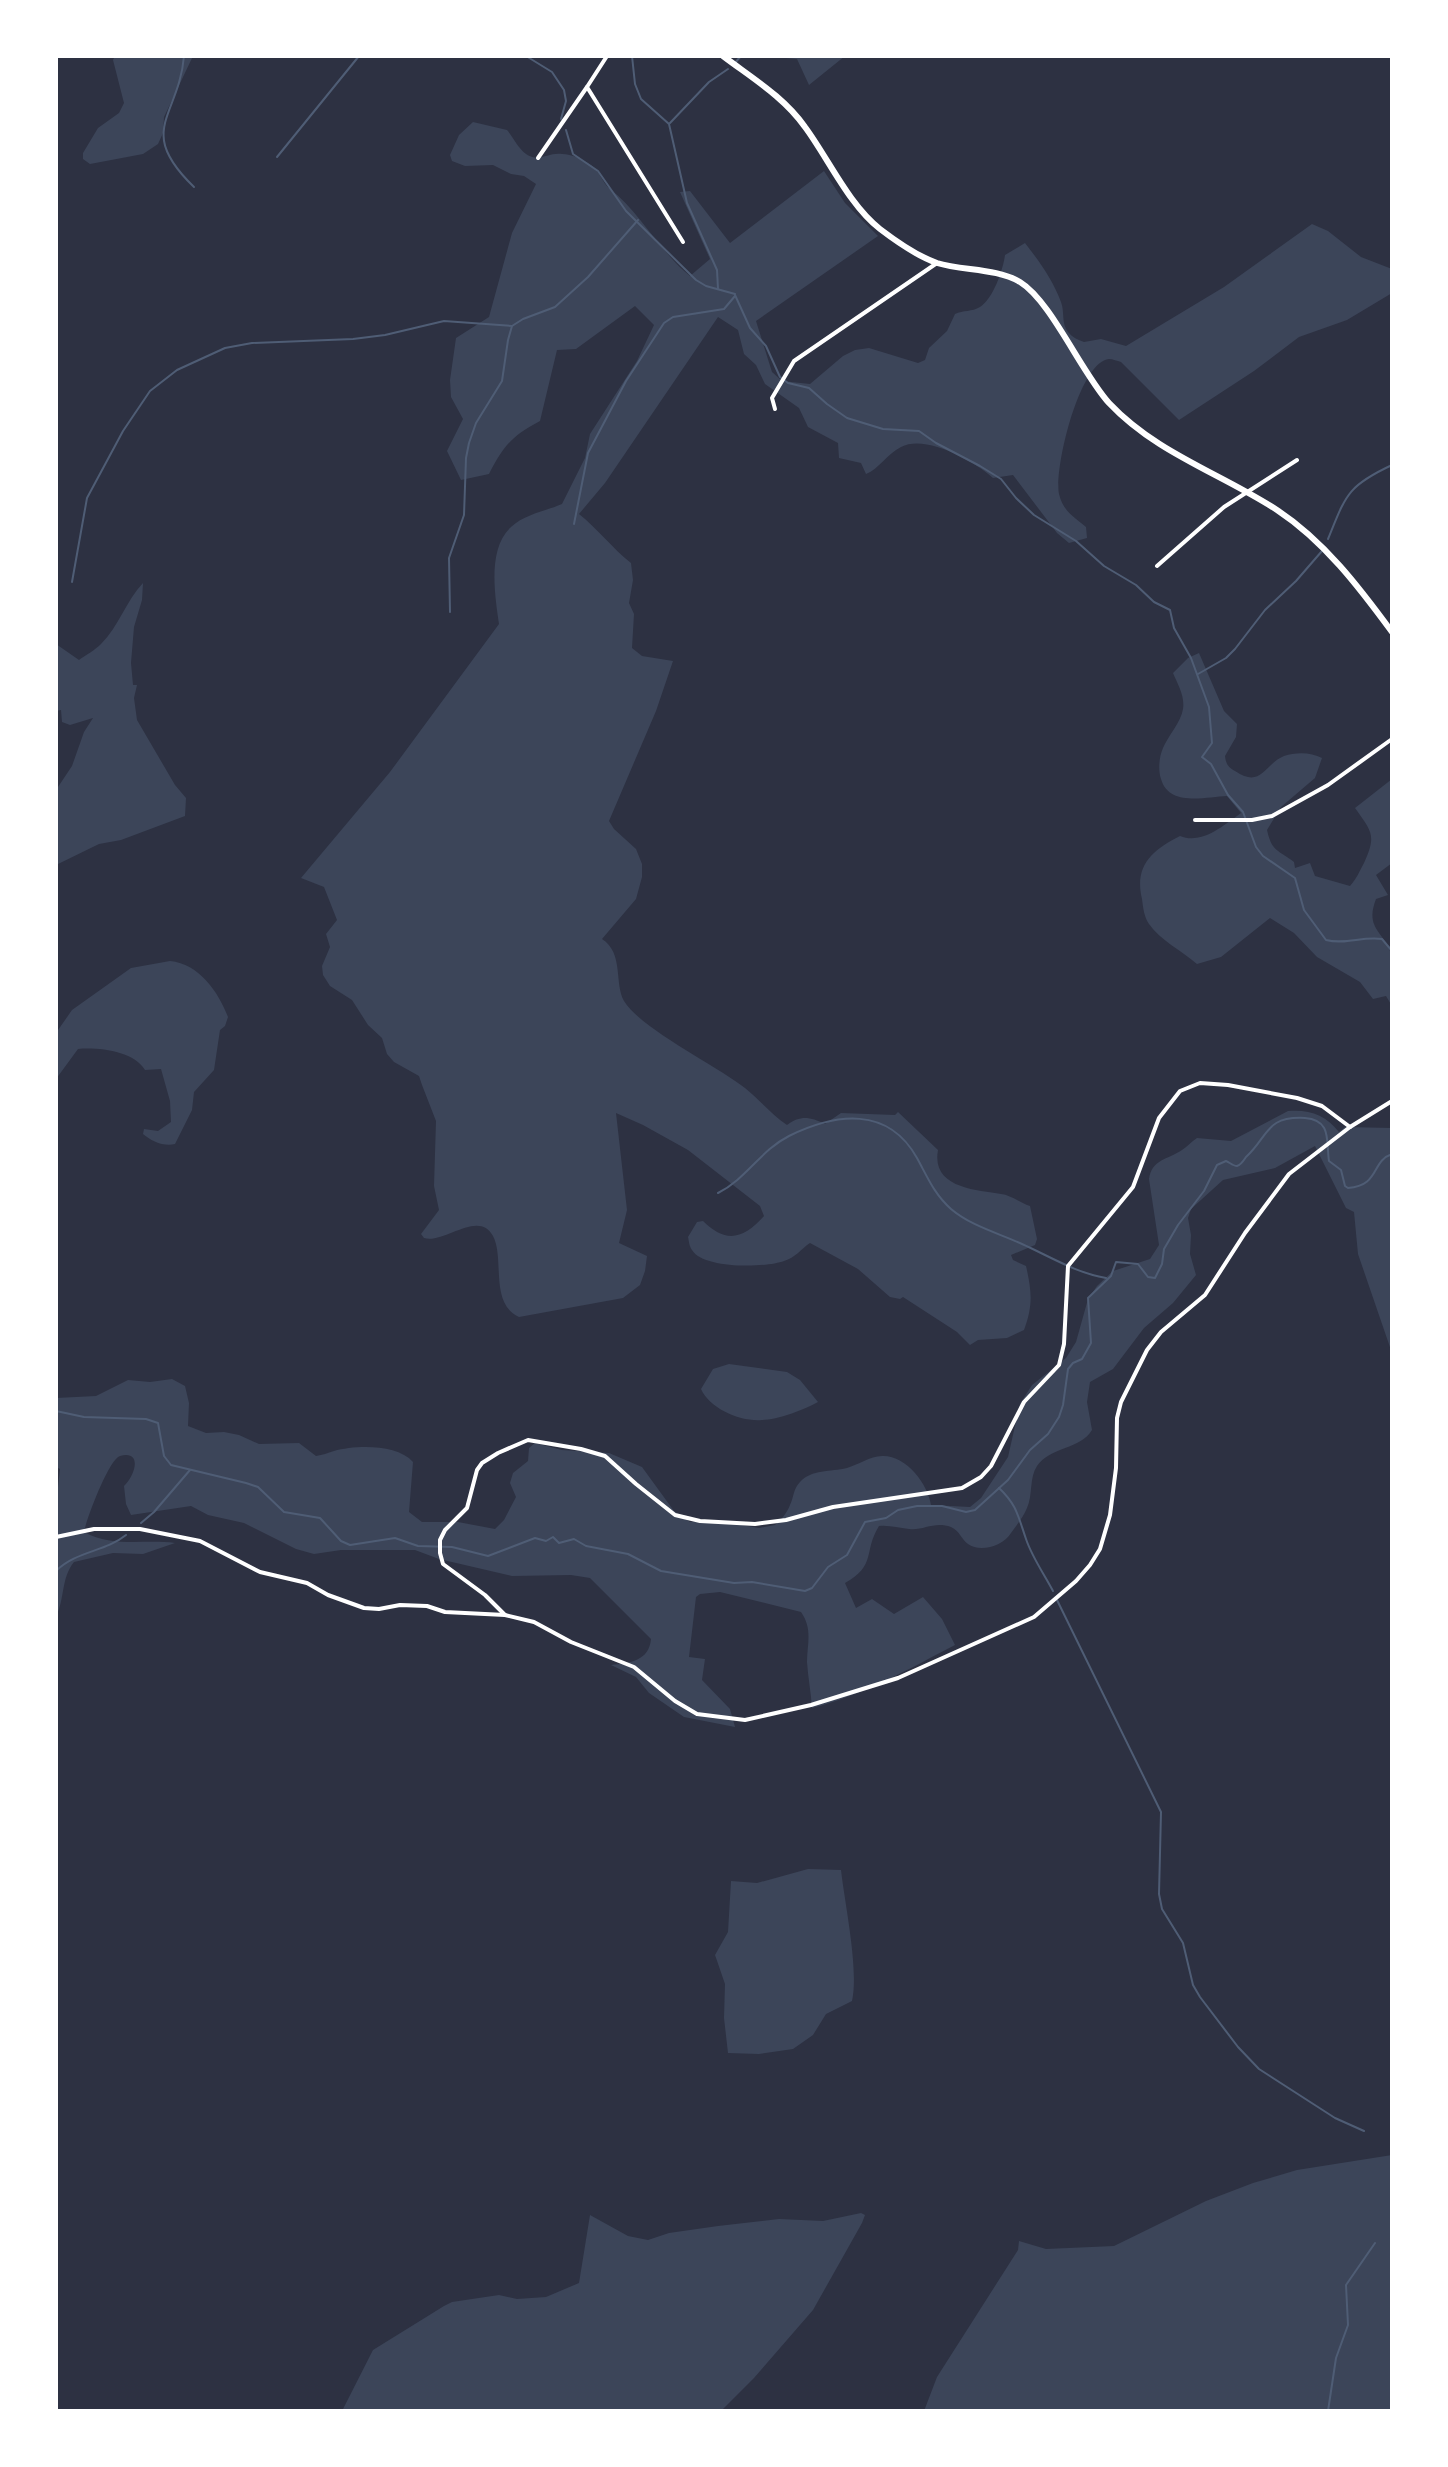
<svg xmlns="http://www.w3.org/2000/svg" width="1448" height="2467" font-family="'Playfair Display',serif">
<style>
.green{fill:#3c4559}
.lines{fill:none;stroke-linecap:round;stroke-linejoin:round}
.stream{stroke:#4f5d75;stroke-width:2}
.minor{stroke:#fff;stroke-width:4}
.tertiary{stroke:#fff;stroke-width:6}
</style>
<rect width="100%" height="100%" fill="#2d3142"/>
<g class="green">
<path d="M 115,56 L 193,56 L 164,117 L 163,133 L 158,144 L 143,154 L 90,164 L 83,159 L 83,153 L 98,128 L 119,113 L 124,103 L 113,60 Z"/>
<path d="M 764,56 L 845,56 L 809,85 L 797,59 Z"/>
<path d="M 473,122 L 507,130 C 513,137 518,148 526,154 C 539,163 548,152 562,154 C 572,154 582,159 591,165 C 600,171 602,183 610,189 C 639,211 660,252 690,276 L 710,259 L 680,192 L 690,191 L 730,243 L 824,171 L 845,203 L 878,236 L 756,321 L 772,372 L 782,381 L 810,384 L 843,356 L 855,350 L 869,348 L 918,363 L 925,360 L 929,348 L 947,331 L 955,314 C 963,310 972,312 980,307 C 993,299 1003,270 1005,255 L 1025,243 C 1039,261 1053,280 1061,302 C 1065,313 1061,323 1068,332 C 1072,337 1078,340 1084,342 L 1101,339 L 1126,346 L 1224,287 L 1312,224 L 1328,231 L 1361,257 L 1392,269 L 1392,293 L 1347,320 L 1299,337 L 1254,371 L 1179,420 L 1121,362 C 1117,361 1113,359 1109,359 C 1079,362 1054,469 1059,494 C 1063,511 1074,517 1086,527 L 1087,538 L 1069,543 L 1057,533 L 1013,475 L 993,478 C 974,461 926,434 901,447 C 887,454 879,469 866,474 L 861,463 L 839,458 L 838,443 L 808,427 L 799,408 L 765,384 L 756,365 L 744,354 L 738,330 L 718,317 L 605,483 L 579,514 C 598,529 612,548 631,563 L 633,580 L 629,603 L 634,614 L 632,648 L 642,656 L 673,661 L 656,711 L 609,821 L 614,829 L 636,849 L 642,864 L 642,877 L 636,899 L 602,939 C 624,953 614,983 624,1001 C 640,1028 717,1066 745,1088 C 760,1100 772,1115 787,1125 C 801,1115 810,1117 825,1124 L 841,1113 L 895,1115 L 898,1112 L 938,1150 C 931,1188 976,1190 1001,1194 C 1011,1195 1020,1203 1030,1206 L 1037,1239 L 1035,1245 L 1011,1255 L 1013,1260 L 1026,1266 C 1032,1292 1033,1306 1024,1330 L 1007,1338 L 978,1340 L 970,1345 L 957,1332 L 903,1297 L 900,1299 L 890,1297 L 858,1269 L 810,1243 C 801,1249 795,1258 784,1261 C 765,1268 703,1269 692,1250 C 689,1246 689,1241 688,1237 L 697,1222 L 703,1221 C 725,1243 743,1240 764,1216 L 760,1206 L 688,1150 L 643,1125 L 616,1113 L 627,1210 L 619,1243 L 647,1256 L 645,1271 L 640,1285 L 623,1298 L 519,1317 C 489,1303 505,1259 493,1236 C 479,1209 444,1244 424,1238 L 421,1234 L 439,1210 L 434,1186 L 436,1121 L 422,1085 L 419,1076 L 394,1062 L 387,1054 L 382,1038 L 368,1025 L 352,1000 L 330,986 L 323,975 L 322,966 L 330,947 L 326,934 L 337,920 L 324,887 L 301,878 L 390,772 L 499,624 C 495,596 487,549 511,527 C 525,514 546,511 562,504 L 585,458 L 590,434 L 637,361 L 654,325 L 635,306 L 576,349 L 557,350 L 540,421 C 512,436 504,445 489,474 L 461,480 L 447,451 L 463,419 L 451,397 L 450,380 L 456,338 L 489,317 L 512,233 L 536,184 L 524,176 L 511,174 L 493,165 L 465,166 L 452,161 L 450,155 L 459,135 Z"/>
<path d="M 143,583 L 142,600 L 134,627 L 131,663 L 133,685 L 137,685 L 134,698 L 137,720 L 175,785 L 186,798 L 185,816 L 121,840 L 99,844 L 56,865 L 56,790 L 72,766 L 84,732 L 93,718 L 70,725 L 62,722 L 61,710 L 56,711 L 56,644 L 79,660 C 86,655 95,650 101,644 C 119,626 126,601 143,583 Z"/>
<path d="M 1199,653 L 1224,711 L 1237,724 L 1236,737 L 1225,756 C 1226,764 1228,767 1235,771 C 1262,789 1264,764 1284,756 C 1296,752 1311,752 1322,758 L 1315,778 L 1281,807 L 1267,830 C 1272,852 1277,849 1294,862 L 1295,868 L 1310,863 L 1315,876 L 1350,886 C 1357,878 1359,872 1364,863 C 1376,836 1373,833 1355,808 L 1392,779 L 1392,863 L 1376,875 L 1388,895 L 1376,899 C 1365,928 1382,930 1391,953 C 1396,964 1392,993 1392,1006 L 1386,996 L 1373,999 L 1360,982 L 1317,957 L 1294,933 L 1270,918 L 1221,957 L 1197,964 C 1182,951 1160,940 1149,924 C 1144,917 1143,907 1142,899 C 1134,866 1152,850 1180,836 C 1202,845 1224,825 1241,813 L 1227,796 C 1205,797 1169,807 1161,779 C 1158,770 1159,757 1163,748 C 1168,736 1181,722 1183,709 C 1185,696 1178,685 1173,673 L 1188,658 Z"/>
<path d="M 170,961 C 199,964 218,991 228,1017 L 225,1026 L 220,1030 L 214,1070 L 194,1092 L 192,1110 L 175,1144 C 164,1147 151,1141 143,1134 L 144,1129 L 158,1131 L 171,1122 L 170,1101 L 161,1069 L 145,1070 C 134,1051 98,1047 78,1049 L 56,1079 L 56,1033 L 72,1010 L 131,968 Z"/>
<path d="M 1288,1111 C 1309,1109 1326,1115 1339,1132 L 1345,1127 L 1392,1128 L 1392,1353 L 1358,1254 L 1354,1212 L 1346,1208 L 1315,1146 L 1275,1168 L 1223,1180 L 1191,1209 L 1188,1218 L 1191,1235 L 1190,1254 L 1196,1275 L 1173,1303 L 1144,1328 L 1113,1369 L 1090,1382 L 1087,1402 L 1092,1430 C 1081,1449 1050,1447 1037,1466 C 1029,1478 1033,1495 1027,1508 C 1024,1516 1016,1526 1011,1533 C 1003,1546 980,1553 968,1544 C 961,1539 960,1531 951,1527 C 934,1521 923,1531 909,1529 C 898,1528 890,1525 879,1526 C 863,1552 877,1565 845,1583 L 856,1608 L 872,1599 L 894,1614 L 923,1597 L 942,1619 L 955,1645 C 909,1669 863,1695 812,1708 C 811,1693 808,1677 807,1662 C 807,1644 813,1629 801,1612 L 720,1592 L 700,1594 L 696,1597 L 689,1657 L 705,1659 L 702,1680 L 730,1709 L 735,1727 L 684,1717 L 649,1693 L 636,1677 L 611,1665 C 630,1663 649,1661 651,1639 L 590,1578 L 571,1575 L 512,1576 L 439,1559 L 415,1550 L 341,1550 L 314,1554 L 296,1549 L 244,1523 L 208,1515 L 191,1506 L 131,1515 L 126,1504 L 124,1486 C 135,1476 143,1450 120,1456 C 109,1459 86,1520 84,1532 C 113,1548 144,1539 175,1543 L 143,1554 L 113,1553 L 74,1562 C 61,1578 65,1598 56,1617 L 56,1505 L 60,1469 L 56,1467 L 56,1398 L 96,1396 L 128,1380 L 150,1382 L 172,1379 L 185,1386 L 189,1403 L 188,1426 L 206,1433 L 224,1432 L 239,1435 L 259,1444 L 299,1443 L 316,1456 C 323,1455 327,1453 334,1451 C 356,1445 397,1444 413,1462 L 409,1512 L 422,1522 L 458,1522 L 495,1529 L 504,1520 L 516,1497 L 510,1483 L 513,1473 L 528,1461 L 529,1448 L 535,1443 L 562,1450 L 609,1453 L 642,1467 L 674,1511 L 690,1522 L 717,1521 L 759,1528 L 775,1525 C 781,1520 787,1513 790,1505 C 794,1497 793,1489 800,1482 C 812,1469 830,1472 847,1468 C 858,1465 870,1456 882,1456 C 906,1455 928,1484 931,1505 L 970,1507 L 981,1498 L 1008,1457 L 1020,1404 L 1032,1385 L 1066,1358 L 1076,1342 L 1088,1299 L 1097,1286 L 1113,1271 L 1150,1259 L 1159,1245 L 1149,1179 C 1152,1159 1167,1160 1182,1150 C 1187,1147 1192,1141 1197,1138 L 1231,1141 Z"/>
<path d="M 729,1364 L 787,1372 L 800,1380 L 818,1402 C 806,1409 777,1420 762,1420 C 741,1422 710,1409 701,1389 L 713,1369 Z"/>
<path d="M 808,1869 L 841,1870 C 845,1905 859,1970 852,2001 L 826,2014 L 813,2035 L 793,2049 L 759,2054 L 728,2053 L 724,2018 L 725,1984 L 715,1955 L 728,1932 L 731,1881 L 757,1883 Z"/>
<path d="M 1392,2155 L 1392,2411 L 924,2411 L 937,2377 L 1018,2250 L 1019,2241 L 1046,2249 L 1114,2246 L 1206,2201 L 1253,2183 L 1297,2170 Z"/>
<path d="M 861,2213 L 865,2215 L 862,2223 L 813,2310 L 754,2378 L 721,2411 L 342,2411 L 373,2350 L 444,2306 L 452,2302 L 499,2295 L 517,2299 L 546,2297 L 579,2283 L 590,2215 L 628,2236 L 648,2240 L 669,2233 L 718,2226 L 779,2219 L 823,2221 Z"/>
</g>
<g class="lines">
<g class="stream">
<path d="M 184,56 C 179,117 135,130 194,187"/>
<path d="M 526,56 L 552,72 L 564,90 L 566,101 L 561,119"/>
<path d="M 632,56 L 635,84 L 641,99 L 669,124 L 687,203 L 717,270 L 718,289"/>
<path d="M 734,64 L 741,56"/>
<path d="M 670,123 L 709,82 L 728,69"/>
<path d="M 566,130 L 573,154 L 598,171 L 626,211 L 696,280 L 706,286 L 735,294"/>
<path d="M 277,157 L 359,56"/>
<path d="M 735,295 L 750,328 L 766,346 L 780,377 L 788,383 L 809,388 L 827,404 L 847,418 L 883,429 L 919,431 L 936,443 L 980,466 L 1001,479 L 1016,498 L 1034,515 L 1076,541 L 1104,566 L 1136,585 L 1154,602 L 1170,610 L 1174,628 L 1191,658 L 1209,707 L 1212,743 L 1202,757 L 1211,764 L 1228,795 L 1243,812 L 1256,847 L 1263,856 L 1295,878 L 1304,910 L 1326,940 C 1346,945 1362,936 1382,939 L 1392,951"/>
<path d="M 574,524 L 588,453 L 626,381 L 664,323 L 673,317 L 724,309 L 735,296"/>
<path d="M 1328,539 C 1346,495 1347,486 1392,465"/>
<path d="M 72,582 L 87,498 L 123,431 L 150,391 L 177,370 L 225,348 L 252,343 L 353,339 L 385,335 L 444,321 L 512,326"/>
<path d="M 450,612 L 449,558 L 464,515 L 466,458 L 469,443 L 476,423 L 502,381 L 508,340 L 512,326 L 523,319 L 555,307 L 588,277 L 638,220"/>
<path d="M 1198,674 L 1226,658 L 1235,649 L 1265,610 L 1296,581 L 1322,551"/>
<path d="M 718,1193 C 746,1179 761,1150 789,1136 C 836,1113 888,1106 917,1158 C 927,1176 934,1194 951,1209 C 971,1226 998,1233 1022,1244 C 1049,1256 1076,1273 1106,1278"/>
<path d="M 56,1411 L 84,1417 L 146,1419 L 158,1423 L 164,1456 L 171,1465 L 246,1483 L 258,1487 L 284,1512 L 320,1518 L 341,1541 L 350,1545 L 395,1538 L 418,1546 L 452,1547 L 488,1556 L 535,1538 L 546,1541 L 553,1537 L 559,1543 L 574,1539 L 586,1546 L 628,1554 L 661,1571 L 734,1583 L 752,1582 L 805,1591 L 812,1588 L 828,1567 L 847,1555 L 865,1522 L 886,1518 L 898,1510 L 917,1506 L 942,1506 L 966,1512 L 975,1510 L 1008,1480 L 1030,1450 L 1048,1434 L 1059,1417 L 1063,1405 L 1068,1369 L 1073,1363 L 1082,1359 L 1091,1343 L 1088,1298 L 1111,1276 L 1116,1262 L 1138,1264 L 1148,1277 L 1155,1278 L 1162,1264 L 1164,1249 L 1178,1225 L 1204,1191 L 1217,1165 L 1226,1161 C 1229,1162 1233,1166 1237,1166 C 1241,1165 1244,1160 1246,1157 C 1269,1136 1265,1116 1305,1118 C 1332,1120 1326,1141 1329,1161 L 1341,1170 L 1345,1186 L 1348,1188 C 1380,1186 1371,1161 1392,1154"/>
<path d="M 999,1488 C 1017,1505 1018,1516 1026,1539 C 1032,1557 1044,1574 1053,1591"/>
<path d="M 141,1523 L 154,1512 L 190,1470"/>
<path d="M 56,1571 C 76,1551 105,1552 126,1535"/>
<path d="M 1057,1600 L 1161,1812 L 1159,1894 L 1162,1909 L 1183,1943 L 1193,1985 L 1200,1997 L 1238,2047 L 1259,2069 L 1335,2118 L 1364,2131"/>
<path d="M 1328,2411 L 1336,2358 L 1348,2325 L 1346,2285 L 1375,2243"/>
</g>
<g class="minor">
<path d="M 607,56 L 587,87 L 683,242"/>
<path d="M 538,158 L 587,87"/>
<path d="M 775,409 L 772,398 L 794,361 L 937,263"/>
<path d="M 1157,566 L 1224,507 L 1297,460"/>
<path d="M 1195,820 L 1252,820 L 1272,816 L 1328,785 L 1392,739"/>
<path d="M 56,1537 L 94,1529 L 140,1529 L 200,1541 L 260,1572 L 307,1583 L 328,1595 L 364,1608 L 379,1609 L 400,1605 L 427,1606 L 445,1612 L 505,1615 L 534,1622 L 571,1642 L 634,1667 L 675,1701 L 697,1714 L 745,1720 L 811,1705 L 898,1678 L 1034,1617 L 1076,1581 L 1090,1565 L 1100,1549 L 1110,1515 L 1116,1468 L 1117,1418 L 1121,1402 L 1147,1350 L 1161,1332 L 1205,1295 L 1245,1233 L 1289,1174 L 1350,1127 L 1392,1101"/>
<path d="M 505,1615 L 485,1595 L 443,1564 L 440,1553 L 440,1540 L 445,1530 L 467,1508 L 477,1470 L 482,1463 L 498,1453 L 528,1440 L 581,1449 L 605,1456 L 636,1484 L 675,1515 L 700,1521 L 755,1524 L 786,1520 L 833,1507 L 962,1488 L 981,1477 L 991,1466 L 1024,1402 L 1059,1365 L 1064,1344 L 1068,1266 L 1133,1187 L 1159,1118 L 1180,1091 L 1200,1083 L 1228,1085 L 1297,1098 L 1322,1106 L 1350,1127"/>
</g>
<path class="tertiary" d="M 723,56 C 752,78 784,97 805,127 C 828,158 849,205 880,229 C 897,242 917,256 937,263 C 963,271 996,268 1020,282 C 1051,301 1081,372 1109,403 C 1156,453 1220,473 1277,510 C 1324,541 1359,587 1392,632"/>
</g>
<rect width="1448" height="2467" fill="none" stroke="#ffffff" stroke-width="116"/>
</svg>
